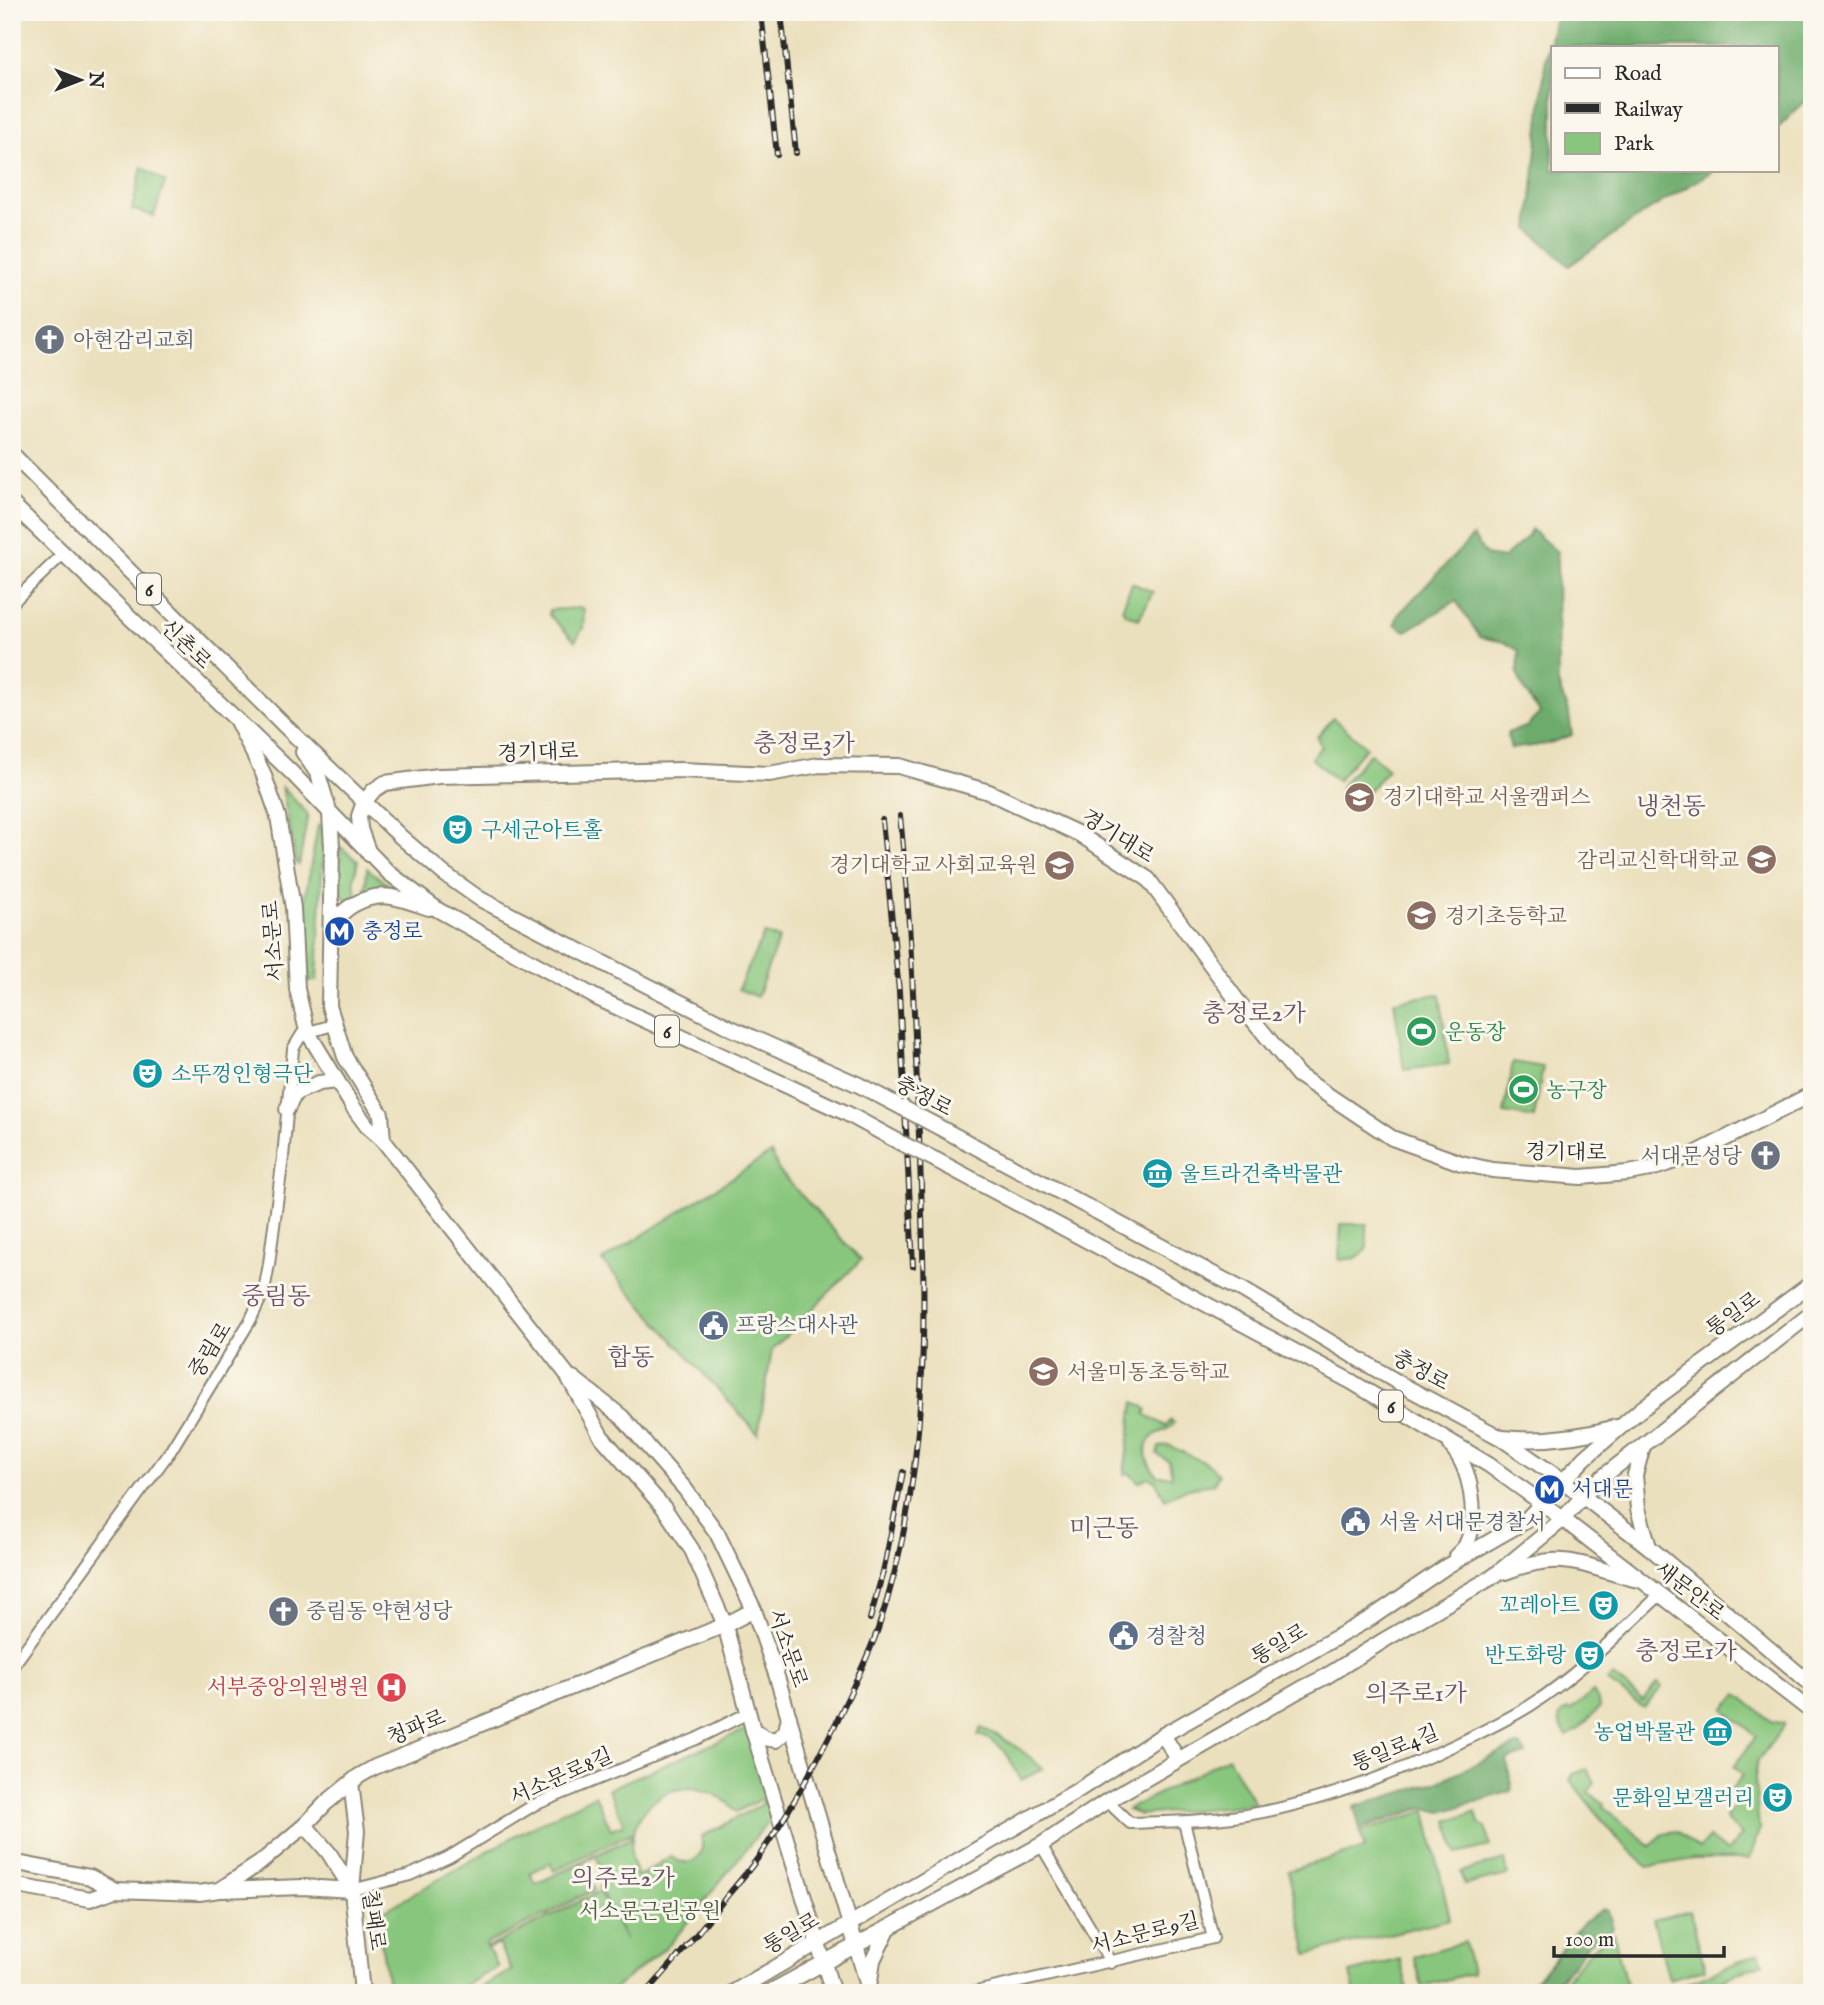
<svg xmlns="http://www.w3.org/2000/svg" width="1824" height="2005" font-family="'IM FELL English','Noto Serif KR',serif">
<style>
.green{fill:#87c67c;stroke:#597854;stroke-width:2;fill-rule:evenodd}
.forest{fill:#6dab6c;stroke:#4c6b4c;stroke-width:2}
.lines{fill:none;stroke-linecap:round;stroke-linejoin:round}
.minor-casing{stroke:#8b8674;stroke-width:14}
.major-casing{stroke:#8b8674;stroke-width:18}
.minor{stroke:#fff;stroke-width:10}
.major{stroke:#fff;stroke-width:14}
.rail-casing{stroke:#2b2b2b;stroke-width:6}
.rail{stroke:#fbf7ec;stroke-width:3.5;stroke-dasharray:10;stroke-linecap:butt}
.major-bridge-casing{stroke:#8b8674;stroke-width:18;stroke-linecap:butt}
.major-bridge{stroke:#fff;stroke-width:14}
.labels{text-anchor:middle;stroke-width:6;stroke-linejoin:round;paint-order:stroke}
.shield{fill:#fbf7ec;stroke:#696865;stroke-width:2}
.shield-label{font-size:19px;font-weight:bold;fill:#2b2b2b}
.worship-label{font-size:21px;fill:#5b616d;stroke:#fbf7ec;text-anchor:start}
.street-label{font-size:21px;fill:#2b2b2b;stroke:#fbf7ec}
.education-label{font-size:21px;fill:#785e54;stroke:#fbf7ec;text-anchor:start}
.culture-label{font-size:21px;fill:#0d838f;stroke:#fbf7ec;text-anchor:end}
.transit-label{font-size:21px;fill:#164399;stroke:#fbf7ec;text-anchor:start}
.leisure-label{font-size:21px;fill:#27864d;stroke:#fbf7ec;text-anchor:start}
.service-label{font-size:21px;fill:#4e5e75;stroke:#fbf7ec;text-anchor:start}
.health-label{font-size:21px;fill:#be3a42;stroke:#fbf7ec;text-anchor:end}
.park-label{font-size:21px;fill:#475a43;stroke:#fbf7ec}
.quarter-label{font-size:24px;fill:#685366;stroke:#fbf7ec}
</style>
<rect width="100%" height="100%" fill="#fbf7ec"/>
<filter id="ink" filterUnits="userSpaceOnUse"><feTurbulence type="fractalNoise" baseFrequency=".0143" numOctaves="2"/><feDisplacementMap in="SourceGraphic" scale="14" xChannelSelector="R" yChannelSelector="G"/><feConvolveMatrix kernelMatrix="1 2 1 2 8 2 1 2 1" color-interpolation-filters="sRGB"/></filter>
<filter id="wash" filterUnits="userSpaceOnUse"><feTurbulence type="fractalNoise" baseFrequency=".00686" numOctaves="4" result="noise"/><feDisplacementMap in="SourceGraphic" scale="28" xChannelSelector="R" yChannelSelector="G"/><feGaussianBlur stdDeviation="1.57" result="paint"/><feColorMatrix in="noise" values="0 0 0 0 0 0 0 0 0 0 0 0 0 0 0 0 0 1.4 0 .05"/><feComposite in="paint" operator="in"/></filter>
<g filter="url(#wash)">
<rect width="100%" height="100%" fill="#ebe0bd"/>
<g class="green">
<path d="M 142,167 L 165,182 L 154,216 L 132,209 Z"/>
<path d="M 1132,583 L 1153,592 L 1139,619 L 1126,614 L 1122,609 Z"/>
<path d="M 581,608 L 584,609 L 583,628 L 575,641 L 549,615 L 549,610 Z"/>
<path d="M 1333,718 L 1366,747 L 1337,781 L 1311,758 L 1321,747 L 1317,737 Z"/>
<path d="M 1370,753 L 1388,769 L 1358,803 L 1340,787 Z"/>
<path d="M 282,787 L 308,814 L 299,865 L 296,863 Z"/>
<path d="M 318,825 L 322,826 L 324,831 L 317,981 L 308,981 L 304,903 Z"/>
<path d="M 339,846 L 358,861 L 354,879 L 356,897 L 347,900 L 341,893 Z"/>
<path d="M 367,868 L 390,886 L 390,892 L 365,894 Z"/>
<path d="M 764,934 L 779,938 L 757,997 L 738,989 Z"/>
<path d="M 1440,994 L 1449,1064 L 1404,1070 L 1394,1001 Z"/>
<path d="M 1513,1062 L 1543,1067 L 1534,1118 L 1504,1113 Z"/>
<path d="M 771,1153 L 779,1171 L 861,1260 L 772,1350 L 758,1434 L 602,1261 Z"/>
<path d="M 1341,1224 L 1367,1224 L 1367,1250 L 1356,1258 L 1339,1260 Z"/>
<path d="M 1134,1402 L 1142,1405 L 1147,1410 L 1145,1414 L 1166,1426 L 1171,1420 L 1174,1423 C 1169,1431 1163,1430 1155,1435 C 1139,1446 1147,1465 1158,1476 L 1172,1476 L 1169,1461 L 1157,1454 L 1159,1447 L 1168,1445 L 1212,1466 L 1218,1475 L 1214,1484 L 1188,1488 L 1165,1499 L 1155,1480 L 1148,1477 L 1139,1482 L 1129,1473 L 1124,1474 Z"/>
<path d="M 1613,1676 L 1643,1701 L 1657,1683 L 1662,1687 L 1644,1708 L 1607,1681 Z"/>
<path d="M 1593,1692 L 1598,1700 L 1599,1708 L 1579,1729 L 1567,1736 C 1560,1726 1553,1715 1568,1709 L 1571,1710 Z"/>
<path d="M 1738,1694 L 1772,1722 L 1784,1723 L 1784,1726 L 1757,1762 L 1755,1778 L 1759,1830 L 1750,1859 L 1694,1859 L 1647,1867 L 1616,1837 L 1570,1780 L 1573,1774 L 1587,1769 L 1595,1783 L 1588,1792 L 1604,1803 L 1603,1807 L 1651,1846 L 1664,1833 L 1677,1831 L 1699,1849 L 1709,1838 L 1727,1852 L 1742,1835 L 1727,1821 L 1726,1817 L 1739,1801 L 1730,1791 L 1743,1775 L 1734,1767 L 1756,1736 L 1724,1709 Z"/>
<path d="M 981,1728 C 1006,1738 1024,1750 1043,1769 L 1021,1780 C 1008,1757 1004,1742 978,1735 Z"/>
<path d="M 747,1729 L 774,1814 L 670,1944 L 609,1993 L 470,1993 L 512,1970 L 498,1944 L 488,1949 L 498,1967 L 450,1993 L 389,1993 L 377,1915 L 516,1835 L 595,1795 L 611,1829 L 624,1824 L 608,1789 ZM 693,1788 C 711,1792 725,1797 736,1812 L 761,1799 L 764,1803 L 701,1837 C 708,1858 687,1871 671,1856 L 638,1877 C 621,1845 637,1804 671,1791 C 678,1789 686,1789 693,1788 ZM 631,1833 L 631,1838 L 536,1884 L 530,1873 L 550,1863 L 554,1871 ZM 596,1856 L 608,1882 L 599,1887 L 625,1939 L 599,1891 L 550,1917 L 548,1914 L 595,1889 L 582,1863 ZM 547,1914 L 549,1917 L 487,1948 L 486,1944 Z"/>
<path d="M 1228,1757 L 1255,1804 L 1140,1815 L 1127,1810 Z"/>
<path d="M 1426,1811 L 1450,1919 L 1308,1954 L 1288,1871 L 1365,1848 L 1360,1832 Z"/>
<path d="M 1476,1812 L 1479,1823 L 1486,1828 L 1490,1846 L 1457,1854 L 1448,1821 Z"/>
<path d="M 1505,1860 L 1508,1875 L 1464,1885 L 1461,1872 Z"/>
<path d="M 1690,1910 L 1705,1969 L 1669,1979 L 1653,1920 Z"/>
<path d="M 1614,1934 L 1628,1993 L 1552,1993 C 1576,1972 1585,1949 1614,1934 Z"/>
<path d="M 1465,1942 L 1472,1973 L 1422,1986 L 1414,1956 Z"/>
<path d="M 1759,1953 L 1763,1963 L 1691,1993 L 1664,1993 Z"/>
<path d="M 1400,1959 L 1408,1990 L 1397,1993 L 1355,1993 L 1350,1973 Z"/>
</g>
<g class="forest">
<path d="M 1556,12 L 1812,12 L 1812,94 L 1777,129 L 1777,47 L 1553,47 L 1553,170 L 1715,170 L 1641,215 L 1569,266 L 1529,229 L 1545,64 Z"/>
<path d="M 1531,529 L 1557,552 L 1558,684 L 1569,714 L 1572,735 L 1547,744 L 1511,749 L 1507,733 L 1526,727 L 1540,713 L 1525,692 L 1517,673 L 1519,651 L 1504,642 L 1480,637 L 1456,601 L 1406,631 L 1395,624 L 1398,615 L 1473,536 L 1486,555 L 1504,558 L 1527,537 Z"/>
<path d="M 1516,1745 L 1520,1745 L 1526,1754 L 1507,1760 L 1512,1791 L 1442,1812 L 1426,1808 L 1416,1810 L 1360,1829 L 1354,1807 L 1439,1781 Z"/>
<path d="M 1604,1908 L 1608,1910 L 1613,1928 C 1608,1935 1602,1934 1595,1939 C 1589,1942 1584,1950 1580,1955 C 1559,1981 1553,1993 1518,1993 L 1537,1979 L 1583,1923 Z"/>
</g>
</g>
<g filter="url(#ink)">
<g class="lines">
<defs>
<g id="minor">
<path d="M 12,603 L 63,554"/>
<path d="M 12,1667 L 171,1450 L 250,1321 L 264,1291 L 269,1264 L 283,1157 L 293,1049 L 302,1034 L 333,1025"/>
<path d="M 1107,1801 L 1130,1823 C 1169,1822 1208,1821 1246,1815 C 1320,1803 1394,1774 1461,1742 C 1485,1730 1509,1719 1531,1705 C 1579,1674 1619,1633 1660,1595"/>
<path d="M 1041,1845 L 1111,1963"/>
<path d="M 352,1890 L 410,1875 L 449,1857 L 534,1805 L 696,1739 L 748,1713"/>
<path d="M 971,1993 L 1213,1938 L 1184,1822"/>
</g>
<g id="major">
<path d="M 12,454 L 285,726 L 401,837 L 443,873 L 480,899 L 611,967 L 731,1028 L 859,1085 L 903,1108"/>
<path d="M 12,504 L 291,772 L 389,873 L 438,910 L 597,998 L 846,1113 L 901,1143"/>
<path d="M 238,723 L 263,773 L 278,816 L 293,908 L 297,989 L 307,1031 L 353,1107 L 367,1126 L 383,1140 L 566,1373 L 601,1436 L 664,1508 L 692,1550 L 725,1625 L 753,1730 L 833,1993"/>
<path d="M 303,752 L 318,774 L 330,814 L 332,847 L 329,1006 L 345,1057 L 381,1114 L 383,1140"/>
<path d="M 369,854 L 360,829 L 359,816 L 364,802 L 374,790 L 385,783 L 439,776 L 681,770 L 769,774 L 819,765 L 899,766 L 989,792 L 1079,834 L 1148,879 L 1236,999 L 1298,1075 L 1392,1138 L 1461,1163 L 1492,1170 L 1581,1177 L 1628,1173 L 1651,1169 L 1693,1155 L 1812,1094"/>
<path d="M 332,933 C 336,908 368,893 392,897 C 404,899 417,904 429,908"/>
<path d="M 287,1109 L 295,1093 L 319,1083 L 337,1081"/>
<path d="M 933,1124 L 1243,1290 L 1404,1386 L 1501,1438 L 1563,1481 L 1649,1547 L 1812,1685"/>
<path d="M 936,1160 L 1352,1382 L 1489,1465 L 1542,1503 L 1812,1712"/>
<path d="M 573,1378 L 622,1417 L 685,1489 L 717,1533 L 754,1610 L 777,1677 L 870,1993"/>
<path d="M 1502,1438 C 1540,1442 1580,1437 1617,1427"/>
<path d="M 1451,1446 C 1471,1468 1479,1516 1467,1543 C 1465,1548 1459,1553 1456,1556"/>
<path d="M 1643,1446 L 1635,1475 L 1638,1509 L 1649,1547"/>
<path d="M 1505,1572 C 1565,1549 1581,1566 1638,1580"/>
<path d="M 753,1730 L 765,1738 L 776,1740 L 786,1731 L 789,1717"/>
<path d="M 1163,1735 L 1178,1759"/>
<path d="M 351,1783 L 357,1831 L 352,1890"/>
<path d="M 305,1825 L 329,1853 L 352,1890 L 362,1993"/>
<path d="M 12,1862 L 90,1877 L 115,1890"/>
<path d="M 12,1885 L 90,1899 L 115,1890 L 199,1893 L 219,1890 L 260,1863 L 305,1825 L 326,1803 L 359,1776 L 375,1767 L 725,1625 L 754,1610"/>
<path d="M 221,1890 L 303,1887 L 352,1890"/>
<path d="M 870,1981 L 873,1960 L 888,1929"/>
<path d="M 732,1993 L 1080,1789 L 1163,1735 L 1371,1618 L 1447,1566 L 1524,1522 L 1585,1458 L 1640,1410 L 1812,1283"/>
<path d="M 768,1993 L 1041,1845 L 1107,1801 L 1303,1688 L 1325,1677 L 1386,1639 L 1494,1576 L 1562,1520 L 1595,1483 L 1812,1313"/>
</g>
</defs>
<use href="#minor" class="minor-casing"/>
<use href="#major" class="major-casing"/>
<use href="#minor" class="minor"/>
<use href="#major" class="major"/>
<defs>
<g id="rail">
<path d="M 761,12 L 777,155"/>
<path d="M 781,12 L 796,153"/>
<path d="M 882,820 L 899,991 L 913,1266"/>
<path d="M 870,1619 L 884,1568 L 903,1472"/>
<path d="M 646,1993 C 675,1962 701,1929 727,1896 C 739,1882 752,1867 762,1852 C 791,1810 814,1766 837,1721 C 851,1690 867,1660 878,1629 C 932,1470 926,1301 919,1136 C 915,1029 911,922 900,816"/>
</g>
</defs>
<use href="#rail" class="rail-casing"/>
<use href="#rail" class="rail"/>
<defs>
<g id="major-bridge">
<path d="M 903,1108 L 933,1124"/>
<path d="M 901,1143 L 936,1160"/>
</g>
</defs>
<use href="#major-bridge" class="major-bridge-casing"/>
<use href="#major-bridge" class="major-bridge"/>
</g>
</g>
<defs>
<symbol id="church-disc" viewBox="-11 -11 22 22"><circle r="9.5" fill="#6b7280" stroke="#fbf7ec"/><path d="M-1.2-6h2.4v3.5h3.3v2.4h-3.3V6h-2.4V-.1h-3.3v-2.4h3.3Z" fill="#fff"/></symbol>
<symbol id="university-disc" viewBox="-11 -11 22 22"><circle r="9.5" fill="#8d6e63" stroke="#fbf7ec"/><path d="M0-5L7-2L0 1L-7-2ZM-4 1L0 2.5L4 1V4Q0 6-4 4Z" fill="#fff"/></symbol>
<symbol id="theatre-disc" viewBox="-11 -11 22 22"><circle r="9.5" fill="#0f9aa8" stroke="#fbf7ec"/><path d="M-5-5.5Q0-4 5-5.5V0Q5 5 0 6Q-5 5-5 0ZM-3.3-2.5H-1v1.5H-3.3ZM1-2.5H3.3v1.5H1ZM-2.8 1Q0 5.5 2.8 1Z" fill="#fff"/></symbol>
<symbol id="school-disc" viewBox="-11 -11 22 22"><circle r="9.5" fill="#8d6e63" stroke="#fbf7ec"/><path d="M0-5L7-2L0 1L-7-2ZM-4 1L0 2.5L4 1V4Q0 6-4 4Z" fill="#fff"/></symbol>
<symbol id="metro-disc" viewBox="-11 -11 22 22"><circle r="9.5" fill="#1a4fb4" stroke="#fbf7ec"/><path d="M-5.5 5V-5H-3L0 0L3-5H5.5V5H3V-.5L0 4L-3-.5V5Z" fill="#fff"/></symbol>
<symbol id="stadium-disc" viewBox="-11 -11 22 22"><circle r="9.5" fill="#2e9e5b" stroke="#fbf7ec"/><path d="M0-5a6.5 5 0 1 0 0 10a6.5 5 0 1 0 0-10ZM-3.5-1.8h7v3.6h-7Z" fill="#fff"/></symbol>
<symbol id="museum-disc" viewBox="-11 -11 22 22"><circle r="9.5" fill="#0f9aa8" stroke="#fbf7ec"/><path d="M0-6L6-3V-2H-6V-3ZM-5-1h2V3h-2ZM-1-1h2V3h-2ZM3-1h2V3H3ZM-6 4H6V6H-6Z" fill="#fff"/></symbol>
<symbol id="civic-disc" viewBox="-11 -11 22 22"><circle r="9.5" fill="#5c6f8a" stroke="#fbf7ec"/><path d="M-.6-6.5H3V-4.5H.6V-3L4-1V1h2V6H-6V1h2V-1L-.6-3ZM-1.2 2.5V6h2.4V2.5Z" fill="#fff"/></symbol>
<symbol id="hospital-disc" viewBox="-11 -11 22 22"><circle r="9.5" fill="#e0444e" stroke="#fbf7ec"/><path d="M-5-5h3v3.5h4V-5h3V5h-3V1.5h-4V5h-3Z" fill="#fff"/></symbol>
</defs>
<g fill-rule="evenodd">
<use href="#church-disc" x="32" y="322" width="35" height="35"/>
<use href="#university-disc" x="1342" y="780" width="35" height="35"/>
<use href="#theatre-disc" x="440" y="812" width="35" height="35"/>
<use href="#university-disc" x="1744" y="842" width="35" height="35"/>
<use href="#university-disc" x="1042" y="848" width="35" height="35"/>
<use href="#school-disc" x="1404" y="898" width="35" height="35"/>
<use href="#metro-disc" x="322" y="914" width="35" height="35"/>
<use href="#stadium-disc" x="1404" y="1014" width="35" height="35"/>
<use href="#theatre-disc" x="130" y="1056" width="35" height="35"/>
<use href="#stadium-disc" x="1506" y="1072" width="35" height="35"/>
<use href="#church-disc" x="1748" y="1138" width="35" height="35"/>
<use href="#museum-disc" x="1140" y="1156" width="35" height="35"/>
<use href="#civic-disc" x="696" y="1308" width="35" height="35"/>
<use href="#school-disc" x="1026" y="1354" width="35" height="35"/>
<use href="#metro-disc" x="1532" y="1472" width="35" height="35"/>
<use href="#civic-disc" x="1338" y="1504" width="35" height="35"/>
<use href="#theatre-disc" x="1586" y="1588" width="35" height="35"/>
<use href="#church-disc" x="266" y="1594" width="35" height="35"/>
<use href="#civic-disc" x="1106" y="1618" width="35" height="35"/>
<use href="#theatre-disc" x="1572" y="1638" width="35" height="35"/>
<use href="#hospital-disc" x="374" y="1670" width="35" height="35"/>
<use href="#museum-disc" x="1700" y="1714" width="35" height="35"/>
<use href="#theatre-disc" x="1760" y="1780" width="35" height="35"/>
</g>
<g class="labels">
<g class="shield">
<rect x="137" y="573.5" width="24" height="31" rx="5"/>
<rect x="655" y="1015.5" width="24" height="31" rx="5"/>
<rect x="1379" y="1390.5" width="24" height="31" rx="5"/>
</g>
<g class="shield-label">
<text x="149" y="596">6</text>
<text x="667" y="1038">6</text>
<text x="1391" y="1413">6</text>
</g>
<g class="worship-label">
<text x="73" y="347">아현감리교회</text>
<text x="1742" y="1163" text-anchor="end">서대문성당</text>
<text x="306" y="1618">중림동 약현성당</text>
</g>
<g class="street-label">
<text transform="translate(186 644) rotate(44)" y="7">신촌로</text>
<text transform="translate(538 752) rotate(-2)" y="7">경기대로</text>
<text transform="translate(1118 836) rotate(32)" y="7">경기대로</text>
<text transform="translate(273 941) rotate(-94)" y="7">서소문로</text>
<text transform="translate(924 1096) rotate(28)" y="7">충정로</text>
<text transform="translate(1566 1152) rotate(1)" y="7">경기대로</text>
<text transform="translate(1733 1314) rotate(-36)" y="7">통일로</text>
<text transform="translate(210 1350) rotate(-58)" y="7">중림로</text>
<text transform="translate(1421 1370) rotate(29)" y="7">충정로</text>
<text transform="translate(1690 1591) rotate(38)" y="7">새문안로</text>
<text transform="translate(1279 1644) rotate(-30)" y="7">통일로</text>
<text transform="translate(788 1648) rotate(71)" y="7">서소문로</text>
<text transform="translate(416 1727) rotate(-22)" y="7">청파로</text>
<text transform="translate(1395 1748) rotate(-22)" y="7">통일로4길</text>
<text transform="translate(561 1776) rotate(-24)" y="7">서소문로8길</text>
<text transform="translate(374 1920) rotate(82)" y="7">칠패로</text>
<text transform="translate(791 1933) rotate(-30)" y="7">통일로</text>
<text transform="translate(1145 1933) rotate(-14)" y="7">서소문로9길</text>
</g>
<g class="education-label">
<text x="1383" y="804">경기대학교 서울캠퍼스</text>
<text x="1739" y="867" text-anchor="end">감리교신학대학교</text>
<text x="1037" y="872" text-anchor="end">경기대학교 사회교육원</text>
<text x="1445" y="923">경기초등학교</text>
<text x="1067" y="1379">서울미동초등학교</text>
</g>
<g class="culture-label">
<text x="481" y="837" text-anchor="start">구세군아트홀</text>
<text x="171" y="1081" text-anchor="start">소뚜껑인형극단</text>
<text x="1180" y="1181" text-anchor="start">울트라건축박물관</text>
<text x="1580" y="1612">꼬레아트</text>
<text x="1566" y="1662">반도화랑</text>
<text x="1695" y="1739">농업박물관</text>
<text x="1754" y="1805">문화일보갤러리</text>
</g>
<g class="transit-label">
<text x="362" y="938">충정로</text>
<text x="1572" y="1496">서대문</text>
</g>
<g class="leisure-label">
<text x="1445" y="1039">운동장</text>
<text x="1546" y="1097">농구장</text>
</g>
<g class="service-label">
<text x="736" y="1332">프랑스대사관</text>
<text x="1379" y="1529">서울 서대문경찰서</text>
<text x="1146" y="1643">경찰청</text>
</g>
<g class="health-label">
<text x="369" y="1694">서부중앙의원병원</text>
</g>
<g class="park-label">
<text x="650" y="1918">서소문근린공원</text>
</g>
<g class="quarter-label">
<text x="804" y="751">충정로3가</text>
<text x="1671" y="814">냉천동</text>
<text x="1254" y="1021">충정로2가</text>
<text x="276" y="1304">중림동</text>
<text x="631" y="1365">합동</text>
<text x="1104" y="1536">미근동</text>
<text x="1686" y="1659">충정로1가</text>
<text x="1416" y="1701">의주로1가</text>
<text x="623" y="1886">의주로2가</text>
</g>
</g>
<rect width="1824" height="2005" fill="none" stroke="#fbf7ec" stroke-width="42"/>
<rect x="1551" y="46" width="228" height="126" fill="#fbf7ec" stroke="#a8a59f" stroke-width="2"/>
<rect x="1565" y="68" width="35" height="10" fill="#ffffff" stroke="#a8a59f" stroke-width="2"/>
<text x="1614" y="80" font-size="21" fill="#2b2b2b">Road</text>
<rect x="1565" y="103" width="35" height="10" fill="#2b2b2b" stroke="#a8a59f" stroke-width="2"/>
<text x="1614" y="116" font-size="21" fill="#2b2b2b">Railway</text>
<rect x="1565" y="133" width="35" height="21" fill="#87c67c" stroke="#a8a59f" stroke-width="2"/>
<text x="1614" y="150" font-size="21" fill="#2b2b2b">Park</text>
<g transform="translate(80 80) rotate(90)" stroke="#fbf7ec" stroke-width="5" paint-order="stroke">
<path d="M0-5L12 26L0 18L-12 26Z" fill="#2b2b2b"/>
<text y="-10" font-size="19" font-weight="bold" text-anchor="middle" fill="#2b2b2b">N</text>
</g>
<path d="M1554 1946v10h170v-10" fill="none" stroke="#2b2b2b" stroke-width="3.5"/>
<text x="1565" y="1946" font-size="21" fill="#2b2b2b" stroke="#fbf7ec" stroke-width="5" paint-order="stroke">100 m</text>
</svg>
